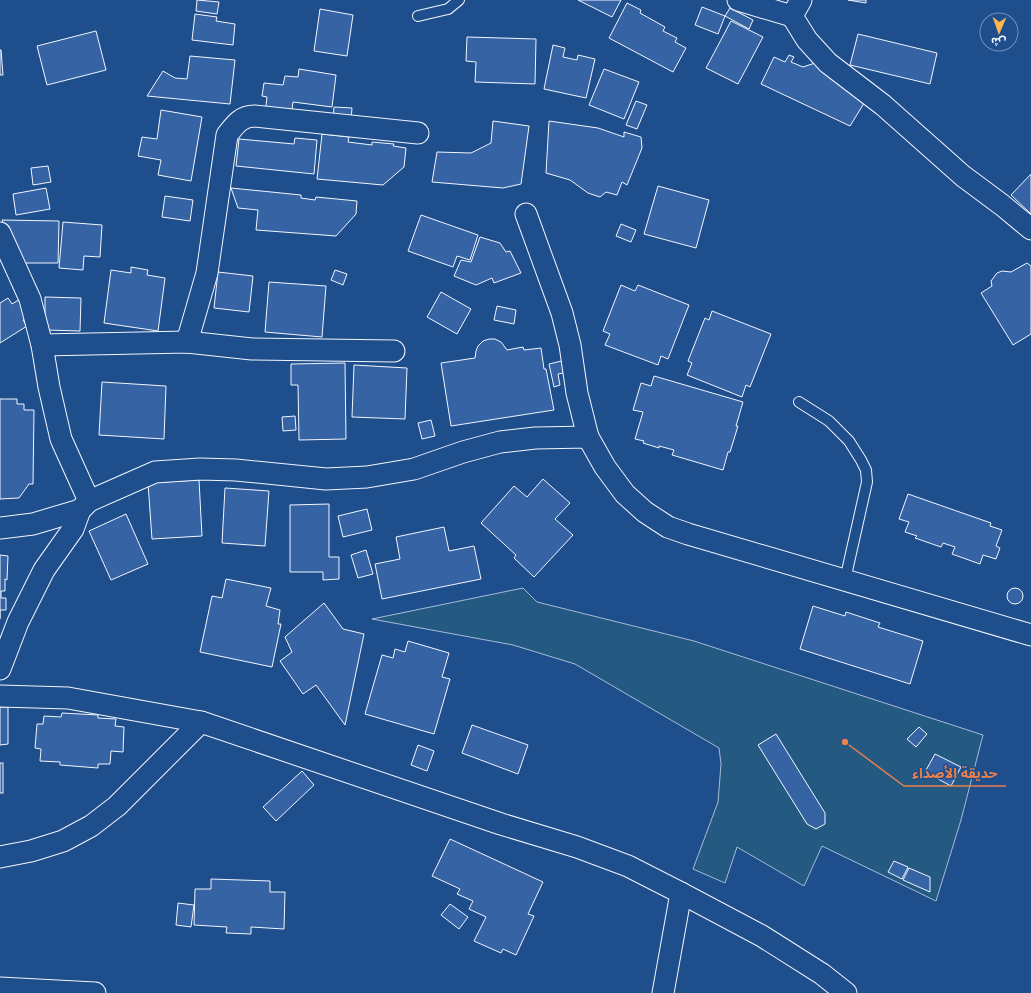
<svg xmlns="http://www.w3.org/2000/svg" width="1031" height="993" font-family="Georgia,'Noto Sans Arabic',serif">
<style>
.park{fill:#245a82;stroke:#a8bbd7}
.building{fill:#3563a3;stroke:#f2f6ff}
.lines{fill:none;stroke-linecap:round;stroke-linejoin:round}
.lane-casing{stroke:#f2f6ff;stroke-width:12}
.street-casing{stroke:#f2f6ff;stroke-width:23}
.lane{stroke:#1f4e8c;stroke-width:10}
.street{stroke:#1f4e8c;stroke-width:21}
.leader{fill:none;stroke:#ea8049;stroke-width:1.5}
.callout-dot{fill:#ea8049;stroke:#1f4e8c;stroke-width:1.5}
.callout-label{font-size:14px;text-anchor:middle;font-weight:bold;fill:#ea8049;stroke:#1f4e8c;stroke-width:3;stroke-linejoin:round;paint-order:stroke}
</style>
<rect width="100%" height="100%" fill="#1f4e8c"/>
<path class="park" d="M 523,588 L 537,602 L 694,641 L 983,735 L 961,820 L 936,901 L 822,846 L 804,886 L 737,847 L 725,883 L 693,869 L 718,802 L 721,764 L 719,748 L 575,664 L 513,645 L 372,619 Z"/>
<g class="building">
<path d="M 197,0 L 219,2 L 217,14 L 196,11 Z"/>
<path d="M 578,0 L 621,0 L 612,17 Z"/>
<path d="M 848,0 L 866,0 L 866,3 Z"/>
<path d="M 627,3 L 641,10 L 640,13 L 665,27 L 663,31 L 677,38 L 675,42 L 686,48 L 673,72 L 609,38 Z"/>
<path d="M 702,7 L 725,16 L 718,34 L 695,25 Z"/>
<path d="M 730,8 L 753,20 L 749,29 L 725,16 Z"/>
<path d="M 320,9 L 353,15 L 347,56 L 314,51 Z"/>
<path d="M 195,14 L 217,17 L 216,21 L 235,24 L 233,45 L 192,40 Z"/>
<path d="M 731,21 L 763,37 L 738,84 L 706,68 Z"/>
<path d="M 96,31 L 106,70 L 47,85 L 37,46 Z"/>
<path d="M 858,34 L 937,53 L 930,84 L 850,65 Z"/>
<path d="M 467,37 L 536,39 L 535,84 L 475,82 L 476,62 L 466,61 Z"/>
<path d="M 553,45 L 565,48 L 563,57 L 577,60 L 578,55 L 595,59 L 586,98 L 544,89 Z"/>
<path d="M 0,50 L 1,50 L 3,75 L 0,75 Z"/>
<path d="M 789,55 L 794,57 L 791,62 L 803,67 L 818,62 L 866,100 L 850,126 L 761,84 L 774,57 L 785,62 Z"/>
<path d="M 190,56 L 235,60 L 230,104 L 147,96 L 163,71 L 175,78 L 187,79 Z"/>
<path d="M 299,69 L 336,75 L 332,107 L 293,102 L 291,117 L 265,114 L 267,97 L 262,96 L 264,83 L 283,85 L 285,76 L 298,77 Z"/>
<path d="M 604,69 L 639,82 L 624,119 L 589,105 Z"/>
<path d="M 636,101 L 647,105 L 637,129 L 626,125 Z"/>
<path d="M 334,107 L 352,108 L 351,120 L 333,119 Z"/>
<path d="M 161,110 L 202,117 L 191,181 L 158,175 L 161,160 L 138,156 L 142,137 L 157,139 Z"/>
<path d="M 493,121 L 529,126 L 521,184 L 503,188 L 432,182 L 437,152 L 471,153 L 491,143 Z"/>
<path d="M 549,121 L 598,128 L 624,137 L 624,132 L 641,137 L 642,148 L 627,185 L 622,182 L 617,195 L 606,192 L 600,197 L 588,193 L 570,180 L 546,173 Z"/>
<path d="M 322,134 L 349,137 L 348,142 L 372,145 L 372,142 L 394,144 L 393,146 L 406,148 L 404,167 L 383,185 L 317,179 Z"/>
<path d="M 295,138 L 317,140 L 314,174 L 236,166 L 239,139 L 294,144 Z"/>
<path d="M 48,166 L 51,182 L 33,185 L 31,168 Z"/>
<path d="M 1031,174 L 1031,214 L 1011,195 Z"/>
<path d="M 658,186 L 709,200 L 696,248 L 644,234 Z"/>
<path d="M 46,188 L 50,209 L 16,215 L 13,194 Z"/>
<path d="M 231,188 L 301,195 L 301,198 L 315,200 L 316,197 L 357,201 L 356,214 L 336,236 L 256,230 L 258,210 L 238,208 Z"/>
<path d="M 165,196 L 193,200 L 190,221 L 162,217 Z"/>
<path d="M 421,215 L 478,235 L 470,260 L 457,256 L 453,267 L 408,251 Z"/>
<path d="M 2,220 L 59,221 L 58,263 L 17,263 Z"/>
<path d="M 63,222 L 102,225 L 100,257 L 84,256 L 83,270 L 59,268 Z"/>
<path d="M 621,224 L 636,230 L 631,242 L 616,236 Z"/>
<path d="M 480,237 L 500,243 L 506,252 L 510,251 L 521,273 L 494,283 L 492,278 L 476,285 L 454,276 L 461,260 L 471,262 Z"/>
<path d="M 1027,263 L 1031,266 L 1031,334 L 1013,345 L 981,293 L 992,286 L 991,281 L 997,273 L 1002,271 L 1011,272 Z"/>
<path d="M 131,267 L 148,270 L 147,275 L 165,278 L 158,331 L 104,323 L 111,270 L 131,273 Z"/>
<path d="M 335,270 L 347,274 L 343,285 L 331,280 Z"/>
<path d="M 218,272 L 253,276 L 249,312 L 214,308 Z"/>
<path d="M 269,282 L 326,286 L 322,337 L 265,332 Z"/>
<path d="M 621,285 L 635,291 L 638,285 L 689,305 L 668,359 L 661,356 L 658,365 L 605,345 L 610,334 L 603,331 Z"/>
<path d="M 441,292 L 471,309 L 457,334 L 427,317 Z"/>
<path d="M 45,297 L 81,298 L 80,331 L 45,330 Z"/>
<path d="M 8,298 L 12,304 L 20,299 L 30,315 L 23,320 L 27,326 L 0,343 L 0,303 Z"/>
<path d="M 497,306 L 516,310 L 514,324 L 494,320 Z"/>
<path d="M 712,311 L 771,334 L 750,387 L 746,385 L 742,397 L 687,375 L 692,363 L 688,361 L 705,318 L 709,320 Z"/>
<path d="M 489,339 L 495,339 L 501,342 L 507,350 L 523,347 L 524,350 L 541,348 L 544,369 L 546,369 L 554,410 L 451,426 L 441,363 L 475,358 L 476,351 L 478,346 L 483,341 Z"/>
<path d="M 566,360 L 568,372 L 558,374 L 560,385 L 554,387 L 549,364 Z"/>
<path d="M 345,363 L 346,439 L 299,440 L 298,385 L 291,385 L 291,364 Z"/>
<path d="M 354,365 L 407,368 L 405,419 L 352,417 Z"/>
<path d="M 654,376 L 743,402 L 736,426 L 738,426 L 730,452 L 728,452 L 723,470 L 672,455 L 674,450 L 659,446 L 659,448 L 643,443 L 644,441 L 635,439 L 643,412 L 633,410 L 641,383 L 651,386 Z"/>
<path d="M 102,382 L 166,386 L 164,439 L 99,435 Z"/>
<path d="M 0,399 L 17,399 L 17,404 L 24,404 L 24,410 L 34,410 L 33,484 L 29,484 L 19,498 L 0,499 Z"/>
<path d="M 295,416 L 296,430 L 283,431 L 282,417 Z"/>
<path d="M 431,420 L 435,436 L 422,439 L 418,423 Z"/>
<path d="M 543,479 L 570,503 L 555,519 L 573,535 L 534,577 L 514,558 L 516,555 L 481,523 L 514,486 L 527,497 Z"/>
<path d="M 199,480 L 202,536 L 152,539 L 148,483 Z"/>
<path d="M 225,488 L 269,491 L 265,546 L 222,543 Z"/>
<path d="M 908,494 L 991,523 L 990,526 L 1002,530 L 996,546 L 1000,548 L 996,559 L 983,555 L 980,564 L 952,554 L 955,547 L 943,543 L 941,547 L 915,538 L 917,536 L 905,532 L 909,522 L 899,519 Z"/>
<path d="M 329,504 L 329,557 L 339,557 L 339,579 L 323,580 L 323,572 L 290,572 L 290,505 Z"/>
<path d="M 367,509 L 372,530 L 343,537 L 338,516 Z"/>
<path d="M 126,514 L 148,564 L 111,580 L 89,531 Z"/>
<path d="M 444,527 L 449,551 L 474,546 L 481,579 L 382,599 L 375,564 L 400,559 L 396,537 Z"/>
<path d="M 366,550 L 373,574 L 358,578 L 351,555 Z"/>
<path d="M 0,555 L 8,556 L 7,580 L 5,579 L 5,591 L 1,591 L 1,598 L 6,598 L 6,610 L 0,610 L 0,619 Z"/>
<path d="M 226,579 L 271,588 L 266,606 L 280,610 L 278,624 L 281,624 L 272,667 L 200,652 L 212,596 L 222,598 Z"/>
<circle cx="1015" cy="596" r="8"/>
<path d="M 324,603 L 343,629 L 364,634 L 345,725 L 316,685 L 303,694 L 280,661 L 292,652 L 285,637 Z"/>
<path d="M 813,606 L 845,616 L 846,612 L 880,623 L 878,627 L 923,641 L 910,684 L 800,649 Z"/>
<path d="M 408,641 L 449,653 L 442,677 L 450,679 L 434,734 L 365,714 L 382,655 L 393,658 L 395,649 L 405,652 Z"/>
<path d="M 0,707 L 8,707 L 8,744 L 0,745 Z"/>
<path d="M 62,713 L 98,715 L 98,718 L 116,719 L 115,726 L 124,727 L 123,752 L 111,751 L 110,764 L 98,764 L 98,768 L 60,765 L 60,762 L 40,761 L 41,749 L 35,748 L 37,724 L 43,724 L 44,716 L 61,717 Z"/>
<path d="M 472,725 L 528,745 L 518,774 L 462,753 Z"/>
<path d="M 919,727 L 927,734 L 916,747 L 907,739 Z"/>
<path d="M 776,734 L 825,813 L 825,824 L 816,829 L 807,824 L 758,745 Z"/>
<path d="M 418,745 L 434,751 L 427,771 L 411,765 Z"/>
<path d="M 935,754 L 961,767 L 951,786 L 925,772 Z"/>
<rect x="0" y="763" width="3" height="30"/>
<path d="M 302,771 L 314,785 L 276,821 L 263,807 Z"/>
<path d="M 450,839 L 543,882 L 528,914 L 534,916 L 516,955 L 503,949 L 501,953 L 474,941 L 486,917 L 469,909 L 473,901 L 457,894 L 460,889 L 432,876 Z"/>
<path d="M 894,861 L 908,867 L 902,879 L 888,872 Z"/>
<path d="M 909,868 L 930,877 L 930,892 L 903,880 Z"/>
<path d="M 211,879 L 270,881 L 270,892 L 285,892 L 284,929 L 251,927 L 251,934 L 226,933 L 227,927 L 194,925 L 195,889 L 211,889 Z"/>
<path d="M 178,903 L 194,905 L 191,927 L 176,925 Z"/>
<path d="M 450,904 L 468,917 L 459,929 L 441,915 Z"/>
</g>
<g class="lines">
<defs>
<g id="lane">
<path d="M 418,16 L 448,9 L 459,0"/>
<path d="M 799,402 L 829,421 L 849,441 L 861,460 L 866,470 L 867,482 L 845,580"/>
</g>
<g id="street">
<path d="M 738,0 L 792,16"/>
<path d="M 801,0 L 792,16 L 807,40 L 828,63 L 883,105 L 963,176 L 1002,205 L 1031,229"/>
<path d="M 526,214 L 562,313 L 570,345 L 577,393 L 588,437"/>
<path d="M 0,233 L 30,299 L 42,345 L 49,387 L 61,439 L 89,501"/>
<path d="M 187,342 L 207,273 L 227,135 C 235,125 241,116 254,116 L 418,133"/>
<path d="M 42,345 L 187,342 L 252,349 L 394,351"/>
<path d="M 0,528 L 33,524 L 80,510"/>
<path d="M 0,669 L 18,622 L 44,570 L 73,529 L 80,510 L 89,501 L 155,472 L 200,469 L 236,470 L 326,479 L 367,477 L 414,469 L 463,452 L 500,442 L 535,438 L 588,437 L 605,467 L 625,494 L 645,512 L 668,527 L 688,534 L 1031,635"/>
<path d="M 0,696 L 68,698 L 201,722 L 501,824 L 577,847 L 628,866 L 681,893 L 762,936 L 822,974 L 846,993"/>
<path d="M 0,857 L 31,851 L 63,841 L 91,826 L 117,806 L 201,722"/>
<path d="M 0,988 L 95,993"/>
<path d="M 663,993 L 681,893"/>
</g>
</defs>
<use href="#lane" class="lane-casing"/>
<use href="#street" class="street-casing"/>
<use href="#lane" class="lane"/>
<use href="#street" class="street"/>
</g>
<path class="leader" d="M845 742L904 786H1006"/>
<circle class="callout-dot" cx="845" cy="742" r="4"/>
<g class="callout-label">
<text x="955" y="778">حديقة الأصداء</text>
</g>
<g transform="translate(999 32) rotate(182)"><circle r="19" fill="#1f4e8c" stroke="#7391ba"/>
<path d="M0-3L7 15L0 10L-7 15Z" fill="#ffb74d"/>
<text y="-6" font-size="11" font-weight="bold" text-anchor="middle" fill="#f2f6ff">ش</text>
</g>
</svg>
